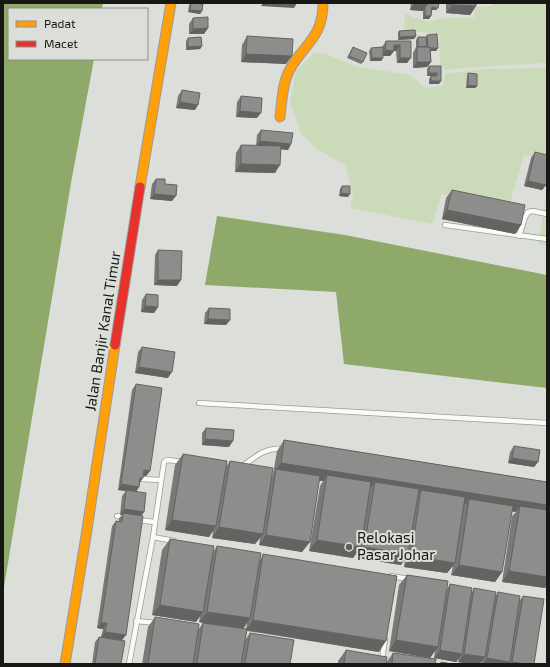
<svg xmlns="http://www.w3.org/2000/svg" width="550" height="667" font-family="'Exo 2',sans-serif">
<style>
.green{fill:#cbdbb9}
.water{fill:#8ea969}
.lines{fill:none;stroke-linecap:round;stroke-linejoin:round}
.lane-casing{stroke:#9b9b99;stroke-width:6}
.slow-casing{stroke:#9b9b99;stroke-width:11}
.jam-casing{stroke:#9b9b99;stroke-width:11}
.lane{stroke:#fafaf9;stroke-width:4.5}
.slow{stroke:#ff9f0a;stroke-width:9}
.jam{stroke:#e5322d;stroke-width:9}
.wall{fill:#797a78;fill-rule:evenodd}
.shaded-wall{fill:#636361}
.building{fill:#8d8e8b;stroke:#636361}
.poi-dot{fill:#5c5d5b;stroke:#dcdfd9;stroke-width:1.5}
.labels{text-anchor:middle;stroke-width:4;stroke-linejoin:round;paint-order:stroke}
.street-label{font-size:15px;fill:#171816;stroke:#dcdfd9}
.poi-label{font-size:15px;fill:#171816;stroke:#dcdfd9;text-anchor:start}
</style>
<rect width="100%" height="100%" fill="#dcdeda"/>
<g class="green">
<path d="M 493,3 L 547,3 L 547,63 L 492,66 L 446,70 L 440,65 L 439,35 L 404,29 L 405,14 L 428,22 L 445,18 L 474,18 L 475,7 L 493,6 Z"/>
<path d="M 314,53 L 326,54 L 355,66 L 410,75 L 426,88 L 443,86 L 445,74 L 485,69 L 547,68 L 547,159 L 524,155 L 509,206 L 442,194 L 432,224 L 350,208 L 353,193 L 345,165 L 316,148 L 301,134 L 290,102 L 296,71 Z"/>
<path d="M 547,190 L 547,246 L 538,244 Z"/>
</g>
<g class="water">
<path d="M 3,3 L 103,3 L 102,9 L 9,9 L 9,59 L 94,59 L 71,183 L 3,593 Z"/>
<path d="M 217,216 L 345,235 L 547,275 L 547,388 L 344,364 L 336,292 L 205,285 Z"/>
</g>
<g class="lines">
<defs>
<g id="lane">
<path d="M 445,225 L 547,239"/>
<path d="M 519,236 L 525,217 L 528,212 L 533,211 L 547,214"/>
<path d="M 199,403 L 547,423"/>
<path d="M 241,467 L 244,465 C 257,455 267,447 284,449"/>
<path d="M 141,479 L 161,480"/>
<path d="M 117,516 L 126,518"/>
<path d="M 137,520 L 155,522"/>
<path d="M 153,537 L 174,541"/>
<path d="M 391,576 L 409,579"/>
<path d="M 136,621 L 157,623"/>
<path d="M 382,659 L 385,639"/>
<path d="M 129,664 L 153,537 L 164,462 L 165,461 L 168,460 L 184,462"/>
</g>
<g id="slow">
<path d="M 280,117 C 282,102 282,85 289,71 C 303,44 323,39 323,3"/>
<path d="M 140,187 L 171,3"/>
<path d="M 65,664 L 86,536 L 115,345"/>
</g>
<path id="jam" d="M 115,345 L 140,187"/>
</defs>
<use href="#lane" class="lane-casing"/>
<use href="#slow" class="slow-casing"/>
<use href="#jam" class="jam-casing"/>
<use href="#lane" class="lane"/>
<use href="#slow" class="slow"/>
<use href="#jam" class="jam"/>
</g>
<g class="wall">
<path d="M 191,3 L 199,3 L 202,11 L 200,14 L 188,12 L 189,5 Z"/>
<path d="M 411,3 L 439,3 L 436,10 L 432,10 L 429,19 L 423,19 L 423,10 L 423,11 L 410,10 Z"/>
<path d="M 446,3 L 476,3 L 476,6 L 470,15 L 446,13 Z"/>
<path d="M 193,18 L 208,28 L 204,34 L 189,34 L 189,24 Z"/>
<path d="M 399,31 L 416,36 L 414,39 L 398,40 L 398,33 Z"/>
<path d="M 427,35 L 438,48 L 436,51 L 431,51 L 431,62 L 427,67 L 413,68 L 413,53 L 416,47 L 416,40 L 418,37 L 426,37 Z"/>
<path d="M 247,36 L 286,64 L 241,62 L 242,45 Z"/>
<path d="M 188,38 L 202,46 L 200,49 L 186,50 L 186,41 Z"/>
<path d="M 386,41 L 411,41 L 407,63 L 397,63 L 396,51 L 394,51 L 390,56 L 383,56 L 383,58 L 381,61 L 370,61 L 369,51 L 371,48 L 382,47 Z"/>
<path d="M 353,47 L 363,62 L 361,64 L 347,58 L 351,50 Z"/>
<path d="M 429,66 L 441,66 L 439,84 L 429,84 L 429,79 L 431,76 L 435,76 L 427,76 L 427,69 Z"/>
<path d="M 468,73 L 477,86 L 475,88 L 466,88 L 467,76 Z"/>
<path d="M 182,90 L 195,110 L 176,108 L 178,96 Z"/>
<path d="M 241,96 L 257,118 L 236,117 L 237,102 Z"/>
<path d="M 261,130 L 291,144 L 288,150 L 281,149 L 275,173 L 235,172 L 236,153 L 241,145 L 256,146 L 257,135 Z"/>
<path d="M 535,152 L 546,185 L 542,190 L 524,186 L 531,158 Z"/>
<path d="M 156,179 L 165,184 L 172,201 L 150,199 L 152,184 Z"/>
<path d="M 342,186 L 348,197 L 339,196 L 340,189 Z"/>
<path d="M 452,190 L 521,225 L 515,234 L 442,219 L 446,198 Z"/>
<path d="M 158,250 L 177,286 L 154,285 L 155,255 Z"/>
<path d="M 146,294 L 158,307 L 154,313 L 141,312 L 142,300 Z"/>
<path d="M 209,308 L 230,320 L 226,325 L 204,324 L 205,313 Z"/>
<path d="M 142,347 L 168,378 L 135,373 L 138,352 Z"/>
<path d="M 136,384 L 150,471 L 146,476 L 143,476 L 140,483 L 139,487 L 136,492 L 144,512 L 141,516 L 126,635 L 122,640 L 121,664 L 92,664 L 95,642 L 99,637 L 101,637 L 103,629 L 97,628 L 112,526 L 116,521 L 119,521 L 119,518 L 122,515 L 120,515 L 122,496 L 126,491 L 118,490 L 132,390 Z"/>
<path d="M 206,428 L 229,447 L 202,445 L 202,433 Z"/>
<path d="M 284,440 L 547,482 L 545,588 L 502,582 L 512,516 L 516,512 L 512,511 L 502,572 L 495,582 L 451,575 L 453,566 L 447,573 L 404,567 L 405,559 L 401,565 L 357,558 L 358,551 L 353,558 L 309,551 L 320,486 L 323,481 L 319,481 L 302,552 L 259,545 L 260,538 L 255,544 L 212,538 L 213,531 L 209,537 L 165,530 L 175,465 L 183,454 L 226,467 L 230,461 L 272,476 L 273,474 L 277,451 Z"/>
<path d="M 514,446 L 538,462 L 534,467 L 508,463 L 510,452 Z"/>
<path d="M 170,539 L 213,552 L 217,546 L 260,560 L 263,554 L 379,652 L 247,631 L 245,640 L 250,633 L 290,664 L 142,664 L 148,627 L 155,617 L 198,630 L 203,623 L 199,622 L 200,616 L 196,622 L 152,615 L 162,550 ZM 247,623 L 246,629 L 243,629 Z"/>
<path d="M 407,575 L 447,589 L 450,584 L 472,592 L 474,588 L 495,597 L 498,592 L 520,600 L 523,596 L 534,664 L 482,664 L 482,661 L 480,664 L 469,664 L 458,662 L 459,659 L 456,662 L 434,658 L 435,651 L 430,658 L 389,651 L 399,585 Z"/>
<path d="M 346,650 L 386,663 L 393,653 L 435,664 L 338,664 L 338,661 Z"/>
</g>
<g class="shaded-wall">
<path d="M 263,3 L 297,3 L 294,8 L 261,6 Z"/>
<path d="M 414,4 L 427,5 L 423,11 L 410,10 Z"/>
<path d="M 452,5 L 476,6 L 470,15 L 446,13 Z"/>
<path d="M 432,7 L 438,8 L 436,10 L 430,10 Z"/>
<path d="M 190,10 L 202,11 L 200,14 L 188,12 Z"/>
<path d="M 425,16 L 431,16 L 429,19 L 423,19 Z"/>
<path d="M 208,28 L 204,34 L 189,34 L 193,29 Z"/>
<path d="M 416,36 L 414,39 L 398,40 L 400,37 Z"/>
<path d="M 394,45 L 400,45 L 396,51 L 394,51 L 390,56 L 382,56 L 385,50 Z"/>
<path d="M 202,46 L 200,49 L 186,50 L 188,47 Z"/>
<path d="M 438,48 L 436,51 L 427,51 L 429,49 Z"/>
<path d="M 246,54 L 292,56 L 286,64 L 241,62 Z"/>
<path d="M 372,58 L 383,58 L 381,61 L 370,61 Z"/>
<path d="M 400,58 L 411,58 L 407,63 L 397,63 Z"/>
<path d="M 417,62 L 431,62 L 427,67 L 413,68 Z"/>
<path d="M 429,73 L 437,73 L 435,76 L 427,76 Z"/>
<path d="M 431,81 L 441,81 L 439,84 L 429,84 Z"/>
<path d="M 468,85 L 477,86 L 475,88 L 466,88 Z"/>
<path d="M 180,102 L 198,105 L 195,110 L 176,108 Z"/>
<path d="M 240,111 L 261,113 L 257,118 L 236,117 Z"/>
<path d="M 260,141 L 291,144 L 288,150 L 256,147 Z"/>
<path d="M 241,164 L 280,165 L 275,173 L 235,172 Z"/>
<path d="M 528,181 L 546,185 L 542,190 L 524,186 Z"/>
<path d="M 341,193 L 350,194 L 348,197 L 339,196 Z"/>
<path d="M 154,194 L 176,196 L 172,201 L 150,199 Z"/>
<path d="M 447,210 L 521,225 L 515,234 L 442,219 Z"/>
<path d="M 158,280 L 181,280 L 177,286 L 154,285 Z"/>
<path d="M 145,306 L 158,307 L 154,313 L 141,312 Z"/>
<path d="M 208,319 L 230,320 L 226,325 L 204,324 Z"/>
<path d="M 139,367 L 172,372 L 168,378 L 135,373 Z"/>
<path d="M 205,439 L 233,441 L 229,447 L 202,445 Z"/>
<path d="M 512,458 L 538,462 L 534,467 L 508,463 Z"/>
<path d="M 281,463 L 547,505 L 547,517 L 520,506 L 516,512 L 468,504 L 469,499 L 466,504 L 420,497 L 421,490 L 417,496 L 375,482 L 370,489 L 327,475 L 323,481 L 276,474 L 276,469 L 273,474 Z"/>
<path d="M 144,470 L 150,471 L 146,476 L 140,476 Z"/>
<path d="M 140,478 L 143,478 L 139,484 Z"/>
<path d="M 121,484 L 139,487 L 135,493 L 126,490 L 126,491 L 118,490 Z"/>
<path d="M 124,509 L 144,512 L 140,518 L 123,513 L 122,515 L 120,515 Z"/>
<path d="M 172,520 L 216,526 L 209,537 L 165,530 Z"/>
<path d="M 219,527 L 263,534 L 255,544 L 212,538 Z"/>
<path d="M 266,535 L 310,542 L 302,552 L 259,545 Z"/>
<path d="M 317,540 L 361,547 L 353,558 L 309,551 Z"/>
<path d="M 364,547 L 408,554 L 401,565 L 357,558 Z"/>
<path d="M 411,556 L 455,563 L 447,573 L 404,567 Z"/>
<path d="M 459,565 L 502,572 L 495,582 L 451,575 Z"/>
<path d="M 509,571 L 547,577 L 547,586 L 545,588 L 502,582 Z"/>
<path d="M 160,605 L 203,612 L 196,622 L 152,615 Z"/>
<path d="M 207,612 L 250,618 L 243,629 L 199,622 Z"/>
<path d="M 253,620 L 386,641 L 379,652 L 246,630 Z"/>
<path d="M 101,623 L 107,623 L 103,629 L 97,628 Z"/>
<path d="M 105,632 L 126,635 L 122,640 L 101,637 Z"/>
<path d="M 396,640 L 438,647 L 430,658 L 389,651 Z"/>
<path d="M 440,650 L 462,654 L 456,662 L 434,658 Z"/>
<path d="M 464,654 L 485,657 L 480,664 L 469,664 L 458,662 Z"/>
<path d="M 487,658 L 510,662 L 508,664 L 483,664 Z"/>
<path d="M 512,662 L 526,664 L 510,664 Z"/>
</g>
<g class="building">
<path d="M 191,3 L 203,4 L 202,11 L 190,10 Z"/>
<path d="M 414,3 L 427,3 L 427,5 L 414,4 Z"/>
<path d="M 427,3 L 439,3 L 438,8 L 432,7 L 431,16 L 425,16 L 425,7 L 427,5 Z"/>
<path d="M 452,3 L 476,3 L 476,6 L 452,5 Z"/>
<path d="M 208,17 L 208,28 L 193,29 L 193,18 Z"/>
<path d="M 415,30 L 416,36 L 400,37 L 399,31 Z"/>
<path d="M 437,34 L 438,48 L 431,48 L 430,47 L 428,47 L 427,35 Z"/>
<path d="M 247,36 L 293,39 L 292,56 L 246,54 Z"/>
<path d="M 201,37 L 202,46 L 188,47 L 188,38 Z"/>
<path d="M 418,37 L 426,37 L 427,46 L 418,47 Z"/>
<path d="M 386,41 L 411,41 L 411,58 L 400,58 L 400,45 L 394,45 L 394,51 L 385,50 Z"/>
<path d="M 353,47 L 367,53 L 363,62 L 349,56 Z"/>
<path d="M 383,47 L 383,58 L 372,58 L 371,48 Z"/>
<path d="M 417,47 L 430,47 L 431,62 L 417,62 Z"/>
<path d="M 429,66 L 441,66 L 441,81 L 431,81 L 431,76 L 437,76 L 437,73 L 429,73 Z"/>
<path d="M 468,73 L 477,74 L 477,86 L 468,85 Z"/>
<path d="M 182,90 L 200,93 L 198,105 L 180,102 Z"/>
<path d="M 241,96 L 262,98 L 261,113 L 240,111 Z"/>
<path d="M 261,130 L 293,133 L 291,144 L 260,141 Z"/>
<path d="M 241,145 L 281,146 L 280,165 L 241,164 Z"/>
<path d="M 535,152 L 547,155 L 547,181 L 546,185 L 528,181 Z"/>
<path d="M 156,179 L 165,179 L 165,184 L 177,185 L 176,196 L 154,194 Z"/>
<path d="M 342,186 L 350,186 L 350,194 L 341,193 Z"/>
<path d="M 452,190 L 525,205 L 521,225 L 447,210 Z"/>
<path d="M 158,250 L 182,251 L 181,280 L 158,280 Z"/>
<path d="M 146,294 L 158,295 L 158,307 L 145,306 Z"/>
<path d="M 209,308 L 230,309 L 230,320 L 208,319 Z"/>
<path d="M 142,347 L 175,352 L 172,372 L 139,367 Z"/>
<path d="M 136,384 L 162,388 L 150,471 L 144,470 L 143,478 L 140,478 L 139,487 L 121,484 Z"/>
<path d="M 206,428 L 234,430 L 233,441 L 205,439 Z"/>
<path d="M 284,440 L 547,482 L 547,505 L 281,463 Z"/>
<path d="M 514,446 L 540,450 L 538,462 L 512,458 Z"/>
<path d="M 183,454 L 227,461 L 216,526 L 172,520 Z"/>
<path d="M 230,461 L 273,468 L 263,534 L 219,527 Z"/>
<path d="M 276,469 L 320,476 L 310,542 L 266,535 Z"/>
<path d="M 327,475 L 371,482 L 361,547 L 317,540 Z"/>
<path d="M 375,482 L 419,489 L 408,554 L 364,547 Z"/>
<path d="M 126,490 L 146,493 L 144,512 L 124,509 Z"/>
<path d="M 421,490 L 465,497 L 455,563 L 411,556 Z"/>
<path d="M 469,499 L 513,506 L 502,572 L 459,565 Z"/>
<path d="M 520,506 L 547,510 L 547,577 L 509,571 Z"/>
<path d="M 123,513 L 143,516 L 126,635 L 105,632 L 107,623 L 101,623 L 116,521 L 122,522 Z"/>
<path d="M 170,539 L 214,546 L 203,612 L 160,605 Z"/>
<path d="M 217,546 L 261,553 L 250,618 L 207,612 Z"/>
<path d="M 263,554 L 397,576 L 386,641 L 253,620 Z"/>
<path d="M 407,575 L 448,581 L 438,647 L 396,640 Z"/>
<path d="M 450,584 L 472,588 L 462,654 L 440,650 Z"/>
<path d="M 474,588 L 496,592 L 485,657 L 464,654 Z"/>
<path d="M 498,592 L 520,596 L 510,662 L 487,658 Z"/>
<path d="M 523,596 L 544,599 L 534,664 L 526,664 L 512,662 Z"/>
<path d="M 155,617 L 199,624 L 193,664 L 148,664 Z"/>
<path d="M 203,623 L 247,629 L 241,664 L 197,664 Z"/>
<path d="M 250,633 L 294,640 L 290,664 L 245,664 Z"/>
<path d="M 99,637 L 125,641 L 121,664 L 95,664 Z"/>
<path d="M 346,650 L 387,657 L 386,664 L 344,664 Z"/>
<path d="M 393,653 L 436,659 L 435,664 L 392,664 Z"/>
<path d="M 441,662 L 452,664 L 441,664 Z"/>
</g>
<circle class="poi-dot" cx="349" cy="547" r="4"/>
<g class="labels">
<g class="street-label">
<text transform="translate(103 331) rotate(-81)" y="5">Jalan Banjir Kanal Timur</text>
</g>
<g class="poi-label">
<text x="357" y="543">Relokasi<tspan x="357" dy="17">Pasar Johar</tspan></text>
</g>
</g>
<rect width="550" height="667" fill="none" stroke="#171816" stroke-width="8"/>
<rect x="8" y="8" width="140" height="52" fill="#dcdfd9" stroke="#8d8f8b"/>
<rect x="16" y="21" width="20" height="6" fill="#ff9f0a" stroke="#8d8f8b"/>
<text x="44" y="28" font-size="12" fill="#171816">Padat</text>
<rect x="16" y="41" width="20" height="6" fill="#e5322d" stroke="#8d8f8b"/>
<text x="44" y="48" font-size="12" fill="#171816">Macet</text>
</svg>
